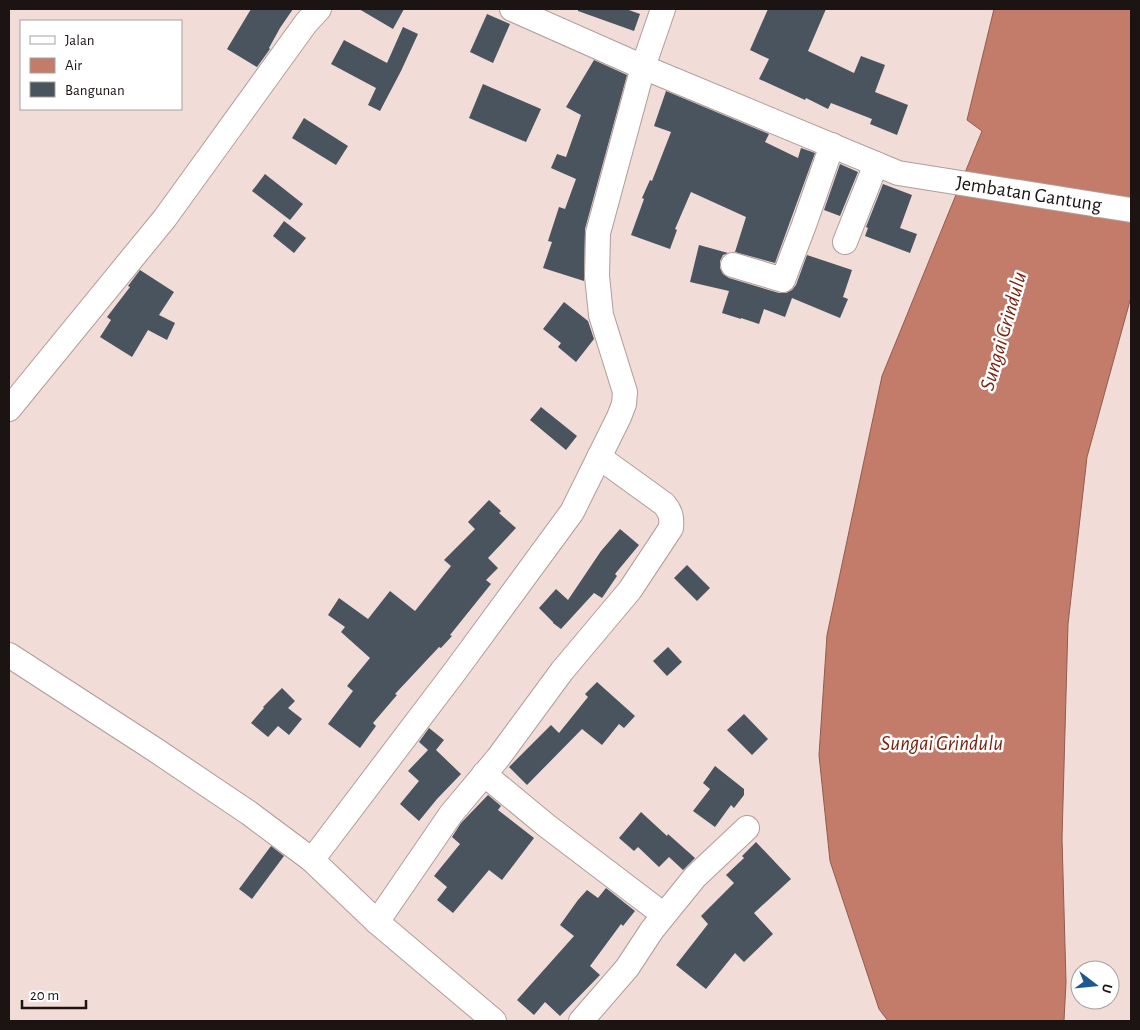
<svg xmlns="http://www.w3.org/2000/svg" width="1140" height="1030" font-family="'Alegreya Sans',sans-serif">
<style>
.water{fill:#c37b6a;stroke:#915c50}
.building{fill:#49545f}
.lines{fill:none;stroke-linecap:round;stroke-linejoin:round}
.minor-casing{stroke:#b09d99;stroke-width:26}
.minor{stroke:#fff;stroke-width:24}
.labels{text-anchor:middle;stroke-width:5;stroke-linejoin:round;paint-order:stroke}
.street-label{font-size:20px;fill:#1b1412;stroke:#fff}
.water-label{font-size:21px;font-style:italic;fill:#79220e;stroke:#fff}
</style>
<rect width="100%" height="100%" fill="#f1dcd7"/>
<path class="water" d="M 994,9 L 1131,9 L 1131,297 L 1087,457 L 1068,624 L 1062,838 L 1066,982 L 1064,1021 L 888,1021 L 879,1009 L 830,861 L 819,755 L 827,635 L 882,376 L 982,131 L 967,120 Z"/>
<g class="building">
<path d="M 251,9 L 293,9 L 280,28 L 269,48 L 270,49 L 257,67 L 227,49 Z"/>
<path d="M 359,9 L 404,9 L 393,29 Z"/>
<path d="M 578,9 L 626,9 L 640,14 L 634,31 L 578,11 Z"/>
<path d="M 768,9 L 826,9 L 808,51 L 854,73 L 861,56 L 885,65 L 875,92 L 908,105 L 897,135 L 870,124 L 872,119 L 831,103 L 828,109 L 806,98 L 805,100 L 759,79 L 769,59 L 750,50 Z"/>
<path d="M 487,14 L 510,24 L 493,63 L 470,52 Z"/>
<path d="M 403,27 L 418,34 L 401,71 L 380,111 L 368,105 L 376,88 L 331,64 L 344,40 L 387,63 Z"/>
<path d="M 594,60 L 627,75 L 585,229 L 584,281 L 543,268 L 552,242 L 548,241 L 559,207 L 565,209 L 576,179 L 551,168 L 557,154 L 566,157 L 581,115 L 566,107 Z"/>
<path d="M 483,84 L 541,109 L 526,142 L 469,118 Z"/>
<path d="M 666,91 L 769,134 L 765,142 L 798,158 L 801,148 L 815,153 L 775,263 L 735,252 L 746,217 L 691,192 L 675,229 L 677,230 L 670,249 L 631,235 L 644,199 L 642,198 L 650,180 L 652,181 L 671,132 L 654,126 Z"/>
<path d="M 304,118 L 348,146 L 336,165 L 292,138 Z"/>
<path d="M 840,164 L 858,172 L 840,216 L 824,210 Z"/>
<path d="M 265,174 L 303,204 L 290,220 L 252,191 Z"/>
<path d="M 883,184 L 912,195 L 900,228 L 917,234 L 910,253 L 865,236 L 868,228 L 866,227 Z"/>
<path d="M 284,221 L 306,238 L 294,253 L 273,236 Z"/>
<path d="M 699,245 L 728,253 L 723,255 L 720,261 L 720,268 L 723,274 L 729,278 L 779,293 L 786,293 L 792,290 L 796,285 L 807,255 L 852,270 L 843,297 L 848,299 L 840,318 L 792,298 L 785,317 L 764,309 L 759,324 L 741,318 L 741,319 L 722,313 L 729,291 L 690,282 Z"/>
<path d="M 140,270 L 174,292 L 159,315 L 175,323 L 167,340 L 148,330 L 132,357 L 100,337 L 111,320 L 107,317 L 130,287 L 128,286 Z"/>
<path d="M 564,302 L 588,321 L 594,339 L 576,362 L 558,347 L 561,343 L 543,329 Z"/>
<path d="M 541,407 L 577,436 L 566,450 L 530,420 Z"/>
<path d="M 489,500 L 501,511 L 499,513 L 516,528 L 488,558 L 498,568 L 486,580 L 491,584 L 450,635 L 452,636 L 441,648 L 439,647 L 395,694 L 397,695 L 373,723 L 376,726 L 360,748 L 328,724 L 353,691 L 347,686 L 370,658 L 341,632 L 345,627 L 328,615 L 339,598 L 368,619 L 390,591 L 415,611 L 451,566 L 444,560 L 475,529 L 468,522 Z"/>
<path d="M 620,529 L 639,545 L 615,574 L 617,576 L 602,598 L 594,593 L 561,629 L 553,623 L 553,622 L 539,608 L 556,589 L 568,600 L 601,551 Z"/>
<path d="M 687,565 L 710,588 L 697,601 L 674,578 Z"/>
<path d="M 668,647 L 682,662 L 667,676 L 653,661 Z"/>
<path d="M 597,682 L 635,716 L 624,728 L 619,724 L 602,745 L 582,729 L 527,785 L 509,767 L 551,725 L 559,733 L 588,697 L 585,694 Z"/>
<path d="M 282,688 L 295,701 L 288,708 L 302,719 L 289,735 L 278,726 L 268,737 L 251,723 L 264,708 L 263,707 Z"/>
<path d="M 744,714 L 768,739 L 752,755 L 727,730 Z"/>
<path d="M 429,728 L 444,740 L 436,750 L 461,774 L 437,799 L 419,821 L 400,804 L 419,781 L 408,771 L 428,750 L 419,742 Z"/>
<path d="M 715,766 L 744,789 L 744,795 L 734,808 L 731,805 L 715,827 L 693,811 L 710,789 L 703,783 Z"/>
<path d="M 488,795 L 501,806 L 498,810 L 534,838 L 502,880 L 489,870 L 453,913 L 437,900 L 447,887 L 434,876 L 460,844 L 452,837 L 461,823 Z"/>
<path d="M 641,812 L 667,836 L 668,834 L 695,858 L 683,870 L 669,857 L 659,867 L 638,847 L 634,851 L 619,838 Z"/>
<path d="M 756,842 L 791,879 L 754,913 L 773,934 L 744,962 L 735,953 L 706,989 L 676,965 L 708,924 L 701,916 L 734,883 L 726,875 L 744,858 L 742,856 Z"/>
<path d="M 271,846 L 284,856 L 252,899 L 239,889 Z"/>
<path d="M 606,888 L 635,911 L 623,926 L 621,924 L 590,966 L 600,975 L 560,1016 L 545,1002 L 534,1015 L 517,1000 L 574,936 L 560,925 L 578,900 L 587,890 L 598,898 Z"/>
</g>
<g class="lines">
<defs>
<g id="minor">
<path d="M 512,9 L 643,67 L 898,173 L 1131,210"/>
<path d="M 845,242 L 876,164"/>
<path d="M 733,265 L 783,280 L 804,225 L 832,145"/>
<path d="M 9,409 L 165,218 L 306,23 L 319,9"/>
<path d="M 9,655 L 154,749 L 249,813 L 312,860"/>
<path d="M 484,774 L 547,826 L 664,915"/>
<path d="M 377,922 L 451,814 L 498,758 L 562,671 L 630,590 L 671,528 C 672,518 671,512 664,504 L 599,457"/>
<path d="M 494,1021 L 377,922 L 312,860 L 456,670 L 572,512 L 619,417 L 624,404 L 625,392 L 601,315 L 597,276 L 598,233 L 643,67 L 663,9"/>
<path d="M 581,1021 L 627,968 L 652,930 L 695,877 L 747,828"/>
</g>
</defs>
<use href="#minor" class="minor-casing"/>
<use href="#minor" class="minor"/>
</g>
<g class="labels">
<g class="street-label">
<text transform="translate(1029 193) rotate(9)" y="7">Jembatan Gantung</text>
</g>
<g class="water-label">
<text transform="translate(1003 331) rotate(-74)" y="7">Sungai Grindulu</text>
<text x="942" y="750">Sungai Grindulu</text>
</g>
</g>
<rect width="1140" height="1030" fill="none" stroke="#1b1412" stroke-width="20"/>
<rect x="20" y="20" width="162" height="90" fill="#ffffff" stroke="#a4a1a0"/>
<rect x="30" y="36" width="25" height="8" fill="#ffffff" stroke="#a4a1a0"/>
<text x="65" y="45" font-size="15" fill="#1b1412">Jalan</text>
<rect x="30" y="58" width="25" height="15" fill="#c37b6a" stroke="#a4a1a0"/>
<text x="65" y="70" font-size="15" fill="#1b1412">Air</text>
<rect x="30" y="82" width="25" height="15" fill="#49545f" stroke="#a4a1a0"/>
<text x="65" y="95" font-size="15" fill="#1b1412">Bangunan</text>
<g transform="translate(1095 985) rotate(106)"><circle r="24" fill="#ffffff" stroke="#a4a1a0"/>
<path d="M0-4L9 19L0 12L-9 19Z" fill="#1d5990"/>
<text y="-8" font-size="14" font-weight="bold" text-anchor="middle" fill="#1b1412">U</text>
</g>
<path d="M22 1000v8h64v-8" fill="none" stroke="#1b1412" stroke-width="2.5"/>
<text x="30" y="1000" font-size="15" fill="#1b1412" stroke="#ffffff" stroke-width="4" paint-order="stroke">20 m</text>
</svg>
